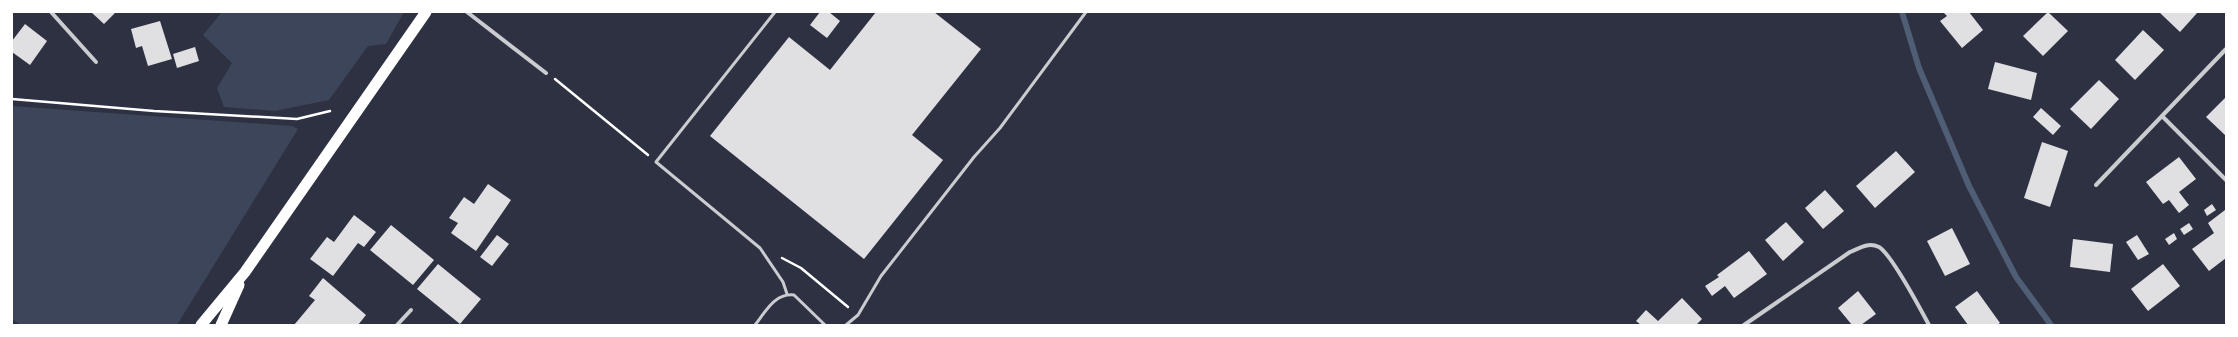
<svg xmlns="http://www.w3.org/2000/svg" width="2238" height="337" font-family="'Golos Text',sans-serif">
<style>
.green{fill:#3c4559}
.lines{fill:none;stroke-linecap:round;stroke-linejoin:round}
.stream{stroke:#4f5d75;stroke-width:6}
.building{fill:#e0e0e3}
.path{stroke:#fff;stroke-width:2.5}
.service{stroke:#caccd0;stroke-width:3}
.minor{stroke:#caccd0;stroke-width:4}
.trunk{stroke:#fff;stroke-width:11}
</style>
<rect width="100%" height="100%" fill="#2d3142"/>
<g class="green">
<path d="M 222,12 L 404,12 L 386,44 L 368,46 L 329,100 L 275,111 L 224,107 L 217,88 L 232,63 L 203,35 Z"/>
<path d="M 12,106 L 292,126 L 298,129 L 177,325 L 21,325 L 12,319 Z"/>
</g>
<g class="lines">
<path class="stream" d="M 1902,12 L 1919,68 L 1969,186 L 2016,277 L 2051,325"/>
</g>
<g class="building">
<path d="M 91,12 L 116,12 L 104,24 Z"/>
<path d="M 820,12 L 829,12 L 840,21 L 827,38 L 810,25 Z"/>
<path d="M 876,12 L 934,12 L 981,49 L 912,135 L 943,160 L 864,259 L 710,136 L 789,37 L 830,70 Z"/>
<path d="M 1943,12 L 1969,12 L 1983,30 L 1962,48 L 1940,21 L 1947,16 Z"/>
<path d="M 2048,12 L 2068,31 L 2043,56 L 2023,36 Z"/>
<path d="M 2159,12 L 2198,12 L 2180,32 Z"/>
<path d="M 160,21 L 172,59 L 148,66 L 142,46 L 136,48 L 131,29 Z"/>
<path d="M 25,24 L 47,41 L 30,65 L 12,52 L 12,41 Z"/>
<path d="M 2143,30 L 2164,50 L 2135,80 L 2115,60 Z"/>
<path d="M 195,47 L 199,61 L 177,68 L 173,54 Z"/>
<path d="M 1995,62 L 2037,73 L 2031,100 L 1988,89 Z"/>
<path d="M 2099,80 L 2119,99 L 2091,129 L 2070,109 Z"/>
<path d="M 2226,97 L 2226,136 L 2206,117 Z"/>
<path d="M 2041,108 L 2061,126 L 2053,135 L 2033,117 Z"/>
<path d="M 2042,142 L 2068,151 L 2050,207 L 2024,198 Z"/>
<path d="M 1896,151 L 1915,172 L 1875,208 L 1856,186 Z"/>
<path d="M 2179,157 L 2196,179 L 2179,192 L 2189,205 L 2179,213 L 2169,200 L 2163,204 L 2146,182 Z"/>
<path d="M 488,184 L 511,200 L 476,251 L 451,233 L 458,223 L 449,218 L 464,197 L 474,204 Z"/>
<path d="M 1825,190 L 1844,211 L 1823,229 L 1805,208 Z"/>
<path d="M 2212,204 L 2216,210 L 2207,216 L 2204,210 Z"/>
<path d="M 2225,210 L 2226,258 L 2209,271 L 2192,249 L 2214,233 L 2208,223 Z"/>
<path d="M 354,215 L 376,232 L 364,247 L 358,243 L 333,276 L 310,259 L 327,237 L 334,242 Z"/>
<path d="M 1786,222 L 1804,242 L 1783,261 L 1765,240 Z"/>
<path d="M 2189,223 L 2193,229 L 2184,235 L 2180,229 Z"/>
<path d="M 391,225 L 434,260 L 413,285 L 370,250 Z"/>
<path d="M 1952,228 L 1970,264 L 1945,276 L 1927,241 Z"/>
<path d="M 2174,233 L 2177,239 L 2169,245 L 2165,239 Z"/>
<path d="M 497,235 L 509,244 L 492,266 L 480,257 Z"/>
<path d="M 2137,235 L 2149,254 L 2138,260 L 2126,242 Z"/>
<path d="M 2073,239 L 2113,244 L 2110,272 L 2070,267 Z"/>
<path d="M 1749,251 L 1767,274 L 1734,298 L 1725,286 L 1712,296 L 1705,286 L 1719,277 L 1717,275 Z"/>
<path d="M 438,264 L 481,299 L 460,324 L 417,289 Z"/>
<path d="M 2163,264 L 2180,286 L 2148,311 L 2131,289 Z"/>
<path d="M 323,278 L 366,315 L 358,325 L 294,325 L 315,300 L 309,296 Z"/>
<path d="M 1858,291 L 1876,314 L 1861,325 L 1852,325 L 1838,308 Z"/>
<path d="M 1977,291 L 2000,323 L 1997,325 L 1968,325 L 1955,307 Z"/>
<path d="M 1682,298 L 1702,319 L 1696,325 L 1641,325 L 1636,321 L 1646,310 L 1658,321 Z"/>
</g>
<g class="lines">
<g class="path">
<path d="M 555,79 L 648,155"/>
<path d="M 12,99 L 154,111 L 297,119 L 330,111"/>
<path d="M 782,258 L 801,268 L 848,307"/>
</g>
<g class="service">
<path d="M 775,12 L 656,162 L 760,248 L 783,282 L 787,294"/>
<path d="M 755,325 C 766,311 775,293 794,295 L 825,325"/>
<path d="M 846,325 L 858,315 L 881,276 L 974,157 L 1000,128 L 1086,12"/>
</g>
<g class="minor">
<path d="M 51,12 L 96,62"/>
<path d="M 467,12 L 546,73"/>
<path d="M 2163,117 L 2226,180"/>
<path d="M 2096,185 L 2226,49"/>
<path d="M 397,325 L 411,310"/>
<path d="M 1744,325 L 1850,252 C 1860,248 1868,242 1879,247 C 1891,254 1921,310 1929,325"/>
</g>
<g class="trunk">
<path d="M 201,325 L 245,272 L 426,12"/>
<path d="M 221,325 L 239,285"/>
</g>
</g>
<rect width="2238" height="337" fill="none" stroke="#ffffff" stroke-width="26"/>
</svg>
